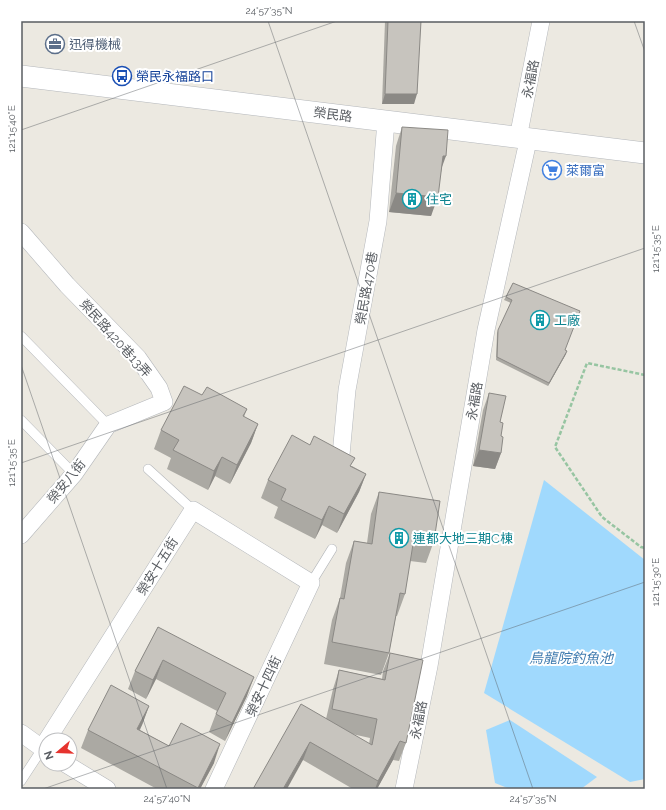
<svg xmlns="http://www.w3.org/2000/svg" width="666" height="810" font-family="Raleway,'Noto Sans TC',sans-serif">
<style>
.water{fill:#a0d9fd}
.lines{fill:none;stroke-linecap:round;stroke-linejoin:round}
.service-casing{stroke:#b4b7bb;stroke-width:10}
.minor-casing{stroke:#b4b7bb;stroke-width:18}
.tertiary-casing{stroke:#b4b7bb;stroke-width:22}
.path{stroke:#97c5a2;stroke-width:2.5;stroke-dasharray:4 2;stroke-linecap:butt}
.service{stroke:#fff;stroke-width:9}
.minor{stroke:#fff;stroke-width:17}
.tertiary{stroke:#fff;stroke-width:21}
.wall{fill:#aba9a3;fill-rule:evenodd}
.shaded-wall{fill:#8b8985}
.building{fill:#c7c4be;stroke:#8b8985}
.ticks{fill:none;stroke:#595d62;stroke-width:1;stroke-opacity:0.45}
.labels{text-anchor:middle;stroke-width:4;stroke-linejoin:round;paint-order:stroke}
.service-label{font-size:13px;fill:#4e5e75;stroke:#fff;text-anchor:start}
.transit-label{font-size:13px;fill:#164399;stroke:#fff;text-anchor:start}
.street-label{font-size:13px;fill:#595d62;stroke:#fff}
.shop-label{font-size:13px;fill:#366cbe;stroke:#fff;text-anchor:start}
.culture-label{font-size:13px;fill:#0d838f;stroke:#fff;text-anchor:start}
.water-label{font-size:14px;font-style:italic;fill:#3e7aae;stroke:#fff}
.neatline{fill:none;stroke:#595d62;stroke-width:1.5}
.ticks-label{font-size:10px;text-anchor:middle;fill:#595d62}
</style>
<rect width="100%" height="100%" fill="#ece9e1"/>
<g class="water">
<path d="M 544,480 L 645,560 L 645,779 L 630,782 L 484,693 Z"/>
<path d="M 510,720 L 597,777 L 581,789 L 510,789 L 495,783 L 486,730 Z"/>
</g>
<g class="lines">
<defs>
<g id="service">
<path d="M 21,336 L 108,425"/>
<path d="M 21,420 L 74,474"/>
<path d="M 148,469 L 193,510"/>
<path d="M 311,583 L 332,549"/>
<path d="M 21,781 L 42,749"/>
</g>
<g id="minor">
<path d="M 21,232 L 67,285 L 138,358 L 159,388 L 164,402 L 108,425 L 74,474 L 21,535"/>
<path d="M 341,455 L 347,390 L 378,221 L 386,121"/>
<path d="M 21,733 L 46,751"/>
<path d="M 47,740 L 193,510 L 311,583 L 214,789"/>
<path d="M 66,764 L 107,789"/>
<path d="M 404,789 L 429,666 L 486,330 L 528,141 L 518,138 L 541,21"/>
</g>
<path id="tertiary" d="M 21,76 L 645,153"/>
</defs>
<use href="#service" class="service-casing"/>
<use href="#minor" class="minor-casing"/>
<use href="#tertiary" class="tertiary-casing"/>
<path class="path" d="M 645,375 L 587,363 L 555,447 L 602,517 L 641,547 L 645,548"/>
<use href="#service" class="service"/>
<use href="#minor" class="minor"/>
<use href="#tertiary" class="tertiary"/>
</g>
<g class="wall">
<path d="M 385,21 L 421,21 L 414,104 L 382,104 Z"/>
<path d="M 402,127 L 442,168 L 431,216 L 389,212 L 396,146 Z"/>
<path d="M 513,283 L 565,350 L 566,354 L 548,386 L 496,360 L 497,333 L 511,303 L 504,300 Z"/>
<path d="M 489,393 L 500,422 L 501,453 L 495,469 L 473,466 L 483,410 Z"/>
<path d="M 202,395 L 247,409 L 244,417 L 258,424 L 251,443 L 230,484 L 215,476 L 208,490 L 167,469 L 171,458 L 154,449 L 161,430 Z"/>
<path d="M 352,466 L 366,474 L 359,492 L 337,533 L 322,525 L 315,539 L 274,518 L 278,507 L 261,498 L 268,480 Z"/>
<path d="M 379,492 L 434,541 L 426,563 L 410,561 L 405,594 L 397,616 L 396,616 L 389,653 L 381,675 L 324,664 L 332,620 L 340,598 L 346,563 L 354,541 L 367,543 L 371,514 Z"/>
<path d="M 158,627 L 247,696 L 225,741 L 209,732 L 217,711 L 156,679 L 146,699 L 128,689 L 135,671 Z"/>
<path d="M 390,653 L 406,743 L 399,761 L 393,760 L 377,789 L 353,789 L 303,760 L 253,789 L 326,719 L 333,689 L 339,670 L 382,679 L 383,671 ZM 352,734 L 370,738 L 369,744 Z"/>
<path d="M 149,706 L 142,725 L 140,730 L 169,746 L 214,763 L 200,789 L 157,789 L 81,748 L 88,730 Z"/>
</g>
<g class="shaded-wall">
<path d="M 385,94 L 417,94 L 414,104 L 382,104 Z"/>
<path d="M 443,156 L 446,156 L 439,175 Z"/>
<path d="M 396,193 L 438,197 L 431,216 L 389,212 Z"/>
<path d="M 567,351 L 566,354 L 548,386 L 549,383 Z"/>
<path d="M 258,424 L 251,443 L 230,484 L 237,465 Z"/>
<path d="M 479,450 L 501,453 L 495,469 L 473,466 Z"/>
<path d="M 222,457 L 215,476 L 208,490 L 214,471 Z"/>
<path d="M 366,474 L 359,492 L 337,533 L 344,514 Z"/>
<path d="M 329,506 L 322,525 L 315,539 L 322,520 Z"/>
<path d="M 163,660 L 156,679 L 146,699 L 153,680 Z"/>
<path d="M 254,677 L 247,696 L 225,741 L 232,723 Z"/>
<path d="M 149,706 L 142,725 L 130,747 L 137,729 Z"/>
<path d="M 400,741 L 393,760 L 377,789 L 375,789 L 378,781 Z"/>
<path d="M 310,742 L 303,760 L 287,789 L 283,789 Z"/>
<path d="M 220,744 L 214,763 L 200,789 L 197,789 Z"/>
</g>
<g class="building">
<path d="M 388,21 L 421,21 L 417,94 L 385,94 Z"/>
<path d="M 402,127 L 448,130 L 446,156 L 443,156 L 438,197 L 396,193 Z"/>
<path d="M 513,283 L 580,311 L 565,350 L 567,351 L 549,383 L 497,357 L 498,330 L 512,300 L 506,297 Z"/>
<path d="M 184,386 L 202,395 L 207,387 L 247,409 L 243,416 L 258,424 L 237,465 L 222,457 L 214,471 L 173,450 L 179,440 L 161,430 Z"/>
<path d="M 489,393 L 506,396 L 500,422 L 503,423 L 501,436 L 503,437 L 501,453 L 479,450 Z"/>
<path d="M 292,435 L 310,445 L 314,436 L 355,458 L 350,466 L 366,474 L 344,514 L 329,506 L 322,520 L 281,500 L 286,489 L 268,480 Z"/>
<path d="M 379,492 L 440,501 L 434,541 L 414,538 L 405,594 L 400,593 L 389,653 L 332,642 L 340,598 L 344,599 L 354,541 L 372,544 Z"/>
<path d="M 158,627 L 254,677 L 232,723 L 216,714 L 226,693 L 163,660 L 153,680 L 135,671 Z"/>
<path d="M 390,653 L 423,660 L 406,743 L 400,741 L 378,781 L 310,742 L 283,789 L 253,789 L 301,704 L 372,745 L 377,719 L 332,709 L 339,670 L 385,680 Z"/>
<path d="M 111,685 L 149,706 L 137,729 L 169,746 L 181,723 L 220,744 L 198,788 L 88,730 Z"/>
</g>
<path class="ticks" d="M 268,21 L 533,789M 634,21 L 645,52M 21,130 L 337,21M 21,365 L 167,789M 21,463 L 645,248M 43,789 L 645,582"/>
<defs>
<symbol id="office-ring" viewBox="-11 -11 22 22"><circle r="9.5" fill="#fff" stroke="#5c6f8a" stroke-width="1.5"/><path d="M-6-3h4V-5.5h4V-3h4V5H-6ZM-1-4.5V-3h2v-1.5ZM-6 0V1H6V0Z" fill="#5c6f8a"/></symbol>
<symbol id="bus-ring" viewBox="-11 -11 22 22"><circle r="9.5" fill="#fff" stroke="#1a4fb4" stroke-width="1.5"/><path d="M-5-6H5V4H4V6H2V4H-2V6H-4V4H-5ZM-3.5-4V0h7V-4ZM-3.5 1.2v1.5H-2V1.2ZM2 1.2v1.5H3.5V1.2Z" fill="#1a4fb4"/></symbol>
<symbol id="supermarket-ring" viewBox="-11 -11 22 22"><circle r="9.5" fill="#fff" stroke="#3f7fe0" stroke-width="1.5"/><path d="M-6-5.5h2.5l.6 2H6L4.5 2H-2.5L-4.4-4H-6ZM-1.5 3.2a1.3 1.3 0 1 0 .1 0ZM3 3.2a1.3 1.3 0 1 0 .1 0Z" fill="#3f7fe0"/></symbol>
<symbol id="building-ring" viewBox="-11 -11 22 22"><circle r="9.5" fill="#fff" stroke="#0f9aa8" stroke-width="1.5"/><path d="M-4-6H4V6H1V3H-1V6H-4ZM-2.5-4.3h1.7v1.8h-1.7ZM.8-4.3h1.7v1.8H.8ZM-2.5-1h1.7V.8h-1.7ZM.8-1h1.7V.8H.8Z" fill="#0f9aa8"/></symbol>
</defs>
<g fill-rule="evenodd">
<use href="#office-ring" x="44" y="33" width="22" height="22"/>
<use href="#bus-ring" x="111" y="65" width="22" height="22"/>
<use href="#supermarket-ring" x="541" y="159" width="22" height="22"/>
<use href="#building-ring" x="401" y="188" width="22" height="22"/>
<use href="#building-ring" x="529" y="309" width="22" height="22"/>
<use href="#building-ring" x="388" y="527" width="22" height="22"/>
</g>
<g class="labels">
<g class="service-label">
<text x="69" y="49">迅得機械</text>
</g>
<g class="transit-label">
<text x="136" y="81">榮民永褔路口</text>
</g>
<g class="street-label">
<text transform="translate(530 79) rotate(-79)" y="5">永福路</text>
<text transform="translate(333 114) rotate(7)" y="5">榮民路</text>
<text transform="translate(366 288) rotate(-80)" y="5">榮民路470巷</text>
<text transform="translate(116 338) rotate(48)" y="5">榮民路420巷13弄</text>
<text transform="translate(474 401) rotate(-80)" y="5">永福路</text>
<text transform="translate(66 481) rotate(-51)" y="5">榮安八街</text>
<text transform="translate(157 566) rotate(-58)" y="5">榮安十五街</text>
<text transform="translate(263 686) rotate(-65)" y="5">榮安十四街</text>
<text transform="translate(418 720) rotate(-79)" y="5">永福路</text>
</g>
<g class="shop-label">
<text x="566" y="175">萊爾富</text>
</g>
<g class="culture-label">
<text x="426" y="204">住宅</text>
<text x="554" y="325">工廠</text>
<text x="413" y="543">連都大地三期C棟</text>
</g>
<g class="water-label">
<text x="571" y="663">烏龍院釣魚池</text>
</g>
</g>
<rect width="666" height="810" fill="none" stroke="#ffffff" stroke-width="44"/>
<g transform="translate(58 752) rotate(251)"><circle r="19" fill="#ffffff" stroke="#bdbec0"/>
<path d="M0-3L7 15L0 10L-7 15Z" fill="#e6332e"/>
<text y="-6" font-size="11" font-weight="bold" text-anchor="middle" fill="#595d62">N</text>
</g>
<rect x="22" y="22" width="622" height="766" class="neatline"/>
<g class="ticks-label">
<text x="269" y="14">24°57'35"N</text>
<text transform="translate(11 129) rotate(-90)" y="4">121°15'40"E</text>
<text transform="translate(655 249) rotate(-90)" y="4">121°15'35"E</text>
<text transform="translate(11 463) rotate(-90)" y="4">121°15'35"E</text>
<text transform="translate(655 582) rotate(-90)" y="4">121°15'30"E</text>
<text x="167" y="802">24°57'40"N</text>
<text x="533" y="802">24°57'35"N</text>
</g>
</svg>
